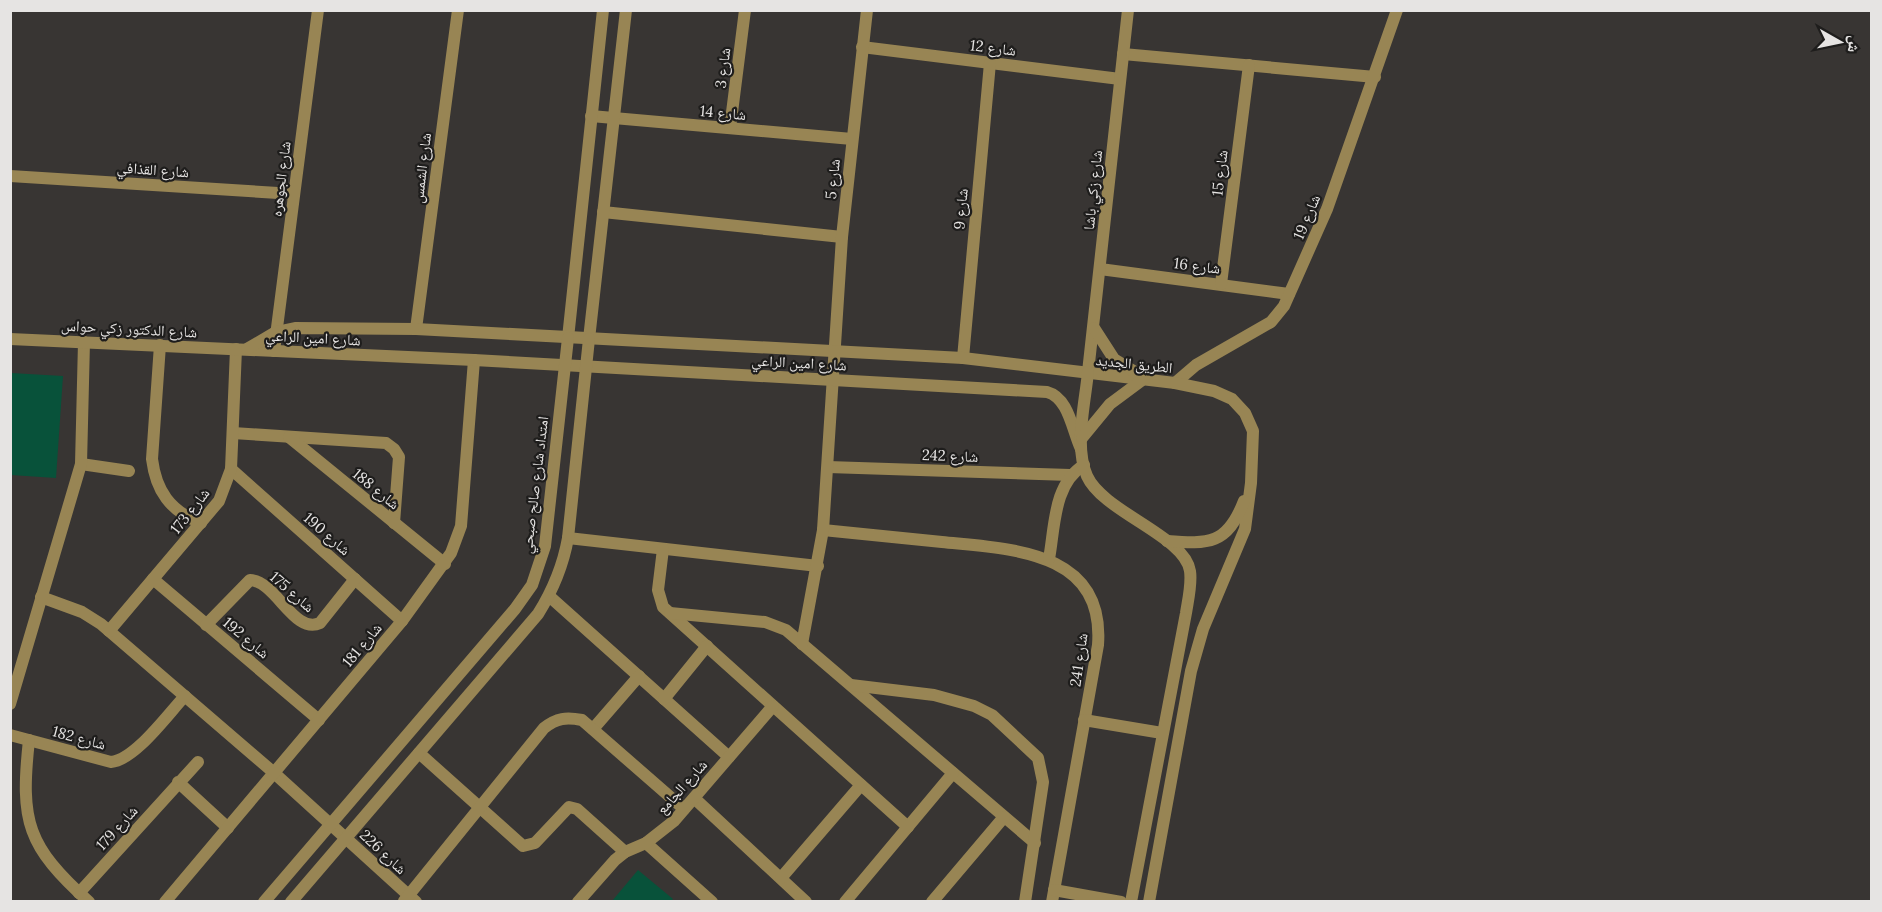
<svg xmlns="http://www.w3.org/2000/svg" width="1882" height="912" font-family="Lora,'Noto Naskh Arabic',serif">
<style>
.green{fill:#08523a}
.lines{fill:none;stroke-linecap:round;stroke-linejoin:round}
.minor{stroke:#988554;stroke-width:12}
.tertiary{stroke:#988554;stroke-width:12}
.labels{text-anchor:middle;stroke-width:4.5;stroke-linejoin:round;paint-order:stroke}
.street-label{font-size:15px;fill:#e6e4e3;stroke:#1e1d1c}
</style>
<rect width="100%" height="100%" fill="#383533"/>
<g class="green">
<path d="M 11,373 L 63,376 L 56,478 L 11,475 Z"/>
<path d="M 638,870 L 673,899 L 671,901 L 612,901 Z"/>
</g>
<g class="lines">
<g class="minor">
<path d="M 862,47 L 1120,79"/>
<path d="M 1123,54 L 1375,77"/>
<path d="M 591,116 L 852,139"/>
<path d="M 730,128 L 745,10"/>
<path d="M 10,176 L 294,194"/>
<path d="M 603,212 L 842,237"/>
<path d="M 1100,269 L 1289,294"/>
<path d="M 1221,284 L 1249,65"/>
<path d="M 416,329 L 458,10"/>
<path d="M 568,338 L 603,10"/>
<path d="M 589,339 L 626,10"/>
<path d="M 160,345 L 152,459 C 156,491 170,511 201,523"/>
<path d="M 274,351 L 318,10"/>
<path d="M 963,358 L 990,63"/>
<path d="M 1088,372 L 1128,10"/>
<path d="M 1175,383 L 1196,365 L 1271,322 L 1284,306 L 1327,209 L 1397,10"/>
<path d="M 233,433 L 386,443 L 394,449 L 399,457 L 394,523"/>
<path d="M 289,437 L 445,564"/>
<path d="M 81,464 L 129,471"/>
<path d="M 828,467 L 1070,475"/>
<path d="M 231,469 L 402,621"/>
<path d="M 823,530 C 863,534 902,538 942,542 C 1010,549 1105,550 1098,645 L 1052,902"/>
<path d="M 568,538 L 818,566"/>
<path d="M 663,549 L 658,590 L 663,607 L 908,827"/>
<path d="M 1049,559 C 1055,527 1053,484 1084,465"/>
<path d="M 153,579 L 319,720"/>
<path d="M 549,596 L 729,757"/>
<path d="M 41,597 L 82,612 L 101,624 L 273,772 L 416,902"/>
<path d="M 670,613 L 765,622 L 786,630 L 1035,843"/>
<path d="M 206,625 L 250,580 C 276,581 294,635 320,623 L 355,579"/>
<path d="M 109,631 L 219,501 L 231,469 L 236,349"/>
<path d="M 802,644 L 823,530 L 842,237 L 867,10"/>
<path d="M 851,685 L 934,695 L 974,706 L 992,715 L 1038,758 L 1043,782 L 1025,902"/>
<path d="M 664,699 L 707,646"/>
<path d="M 10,704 L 81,464 L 84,342"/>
<path d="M 1084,720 L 1162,733"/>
<path d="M 593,729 L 639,676"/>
<path d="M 10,735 L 111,762 C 135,760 168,714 185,696"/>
<path d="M 29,740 C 20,822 27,846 89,902"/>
<path d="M 419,753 L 523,846 L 535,843 L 569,807 L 577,809 L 625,852"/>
<path d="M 178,782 L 228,828"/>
<path d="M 694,798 L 806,902"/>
<path d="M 646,843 L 712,902"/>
<path d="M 781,878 L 861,785"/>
<path d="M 1054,890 L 1121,902"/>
<path d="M 79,893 L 198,762"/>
<path d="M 404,901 L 544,728 C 557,718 566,717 582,720 L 684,809"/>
<path d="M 165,902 L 402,621 L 451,553 L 461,526 L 474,360"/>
<path d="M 578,902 L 615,860 L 625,852 L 646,843 L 674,821 L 773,706"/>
<path d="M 845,902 L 953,773"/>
<path d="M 932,902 L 1004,817"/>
</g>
<g class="tertiary">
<path d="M 10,339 L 474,360 L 1047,392 C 1069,398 1072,430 1081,449"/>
<path d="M 247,349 L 276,332 L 295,328 L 416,329 L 963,358 L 1175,383 L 1214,391 L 1232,399 L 1245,413 L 1253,431 L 1251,483 L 1245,529 L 1203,629 L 1191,671 L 1149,902"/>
<path d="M 1088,372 C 1085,404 1074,446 1087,476 C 1103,512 1185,536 1190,571 C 1192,584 1188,600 1186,613 L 1131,902"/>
<path d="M 1082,438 L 1110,404 L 1145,378 L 1114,359 L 1094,328"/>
<path d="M 1167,541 C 1209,544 1227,545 1244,501"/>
<path d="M 264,902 L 515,609 L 532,585 L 545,546 L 568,338"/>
<path d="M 291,902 L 538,614 C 553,590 563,566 568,538 L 589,339"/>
</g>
</g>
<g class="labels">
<g class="street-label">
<text transform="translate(993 48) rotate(7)" y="5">شارع 12</text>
<text transform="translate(723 68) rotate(-83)" y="5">شارع 3</text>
<text transform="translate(723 113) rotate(5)" y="5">شارع 14</text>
<text transform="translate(422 168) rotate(-83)" y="5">شارع الشمس</text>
<text transform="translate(153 170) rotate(4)" y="5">شارع القذافي</text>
<text transform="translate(1220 173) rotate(-83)" y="5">شارع 15</text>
<text transform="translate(281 179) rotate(-83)" y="5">شارع الجوهره</text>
<text transform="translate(833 179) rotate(-84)" y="5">شارع 5</text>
<text transform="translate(1093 190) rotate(-84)" y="5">شارع زكي باشا</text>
<text transform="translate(961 209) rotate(-85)" y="5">شارع 9</text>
<text transform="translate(1307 217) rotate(-67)" y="5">شارع 19</text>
<text transform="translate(1197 266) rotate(7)" y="5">شارع 16</text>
<text transform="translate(129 329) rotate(3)" y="5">شارع الدكتور زكي حواس</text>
<text transform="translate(313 338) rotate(3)" y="5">شارع امين الراعي</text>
<text transform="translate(799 363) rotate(3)" y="5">شارع امين الراعي</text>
<text transform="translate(1134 364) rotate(6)" y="5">الطريق الجديد</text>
<text transform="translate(950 456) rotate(2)" y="5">شارع 242</text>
<text transform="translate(535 485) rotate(-83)" y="5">امتداد شارع صالح صبحي</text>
<text transform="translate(376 489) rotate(39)" y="5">شارع 188</text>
<text transform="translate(190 511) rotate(-52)" y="5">شارع 173</text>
<text transform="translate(327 534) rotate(41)" y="5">شارع 190</text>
<text transform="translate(292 592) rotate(41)" y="5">شارع 175</text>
<text transform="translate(246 638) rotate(40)" y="5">شارع 192</text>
<text transform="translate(362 645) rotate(-50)" y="5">شارع 181</text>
<text transform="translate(1079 660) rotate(-82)" y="5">شارع 241</text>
<text transform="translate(79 738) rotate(15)" y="5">شارع 182</text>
<text transform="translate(682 787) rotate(-48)" y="5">شارع الجامع</text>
<text transform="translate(117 828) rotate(-48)" y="5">شارع 179</text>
<text transform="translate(383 852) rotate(43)" y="5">شارع 226</text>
</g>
</g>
<rect width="1882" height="912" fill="none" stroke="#e6e4e3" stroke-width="24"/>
<g transform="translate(1840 42) rotate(99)" stroke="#1e1d1c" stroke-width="4.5" paint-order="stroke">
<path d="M0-4.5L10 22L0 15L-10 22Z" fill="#e6e4e3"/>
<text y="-9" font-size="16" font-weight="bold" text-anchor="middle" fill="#e6e4e3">ش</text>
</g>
</svg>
